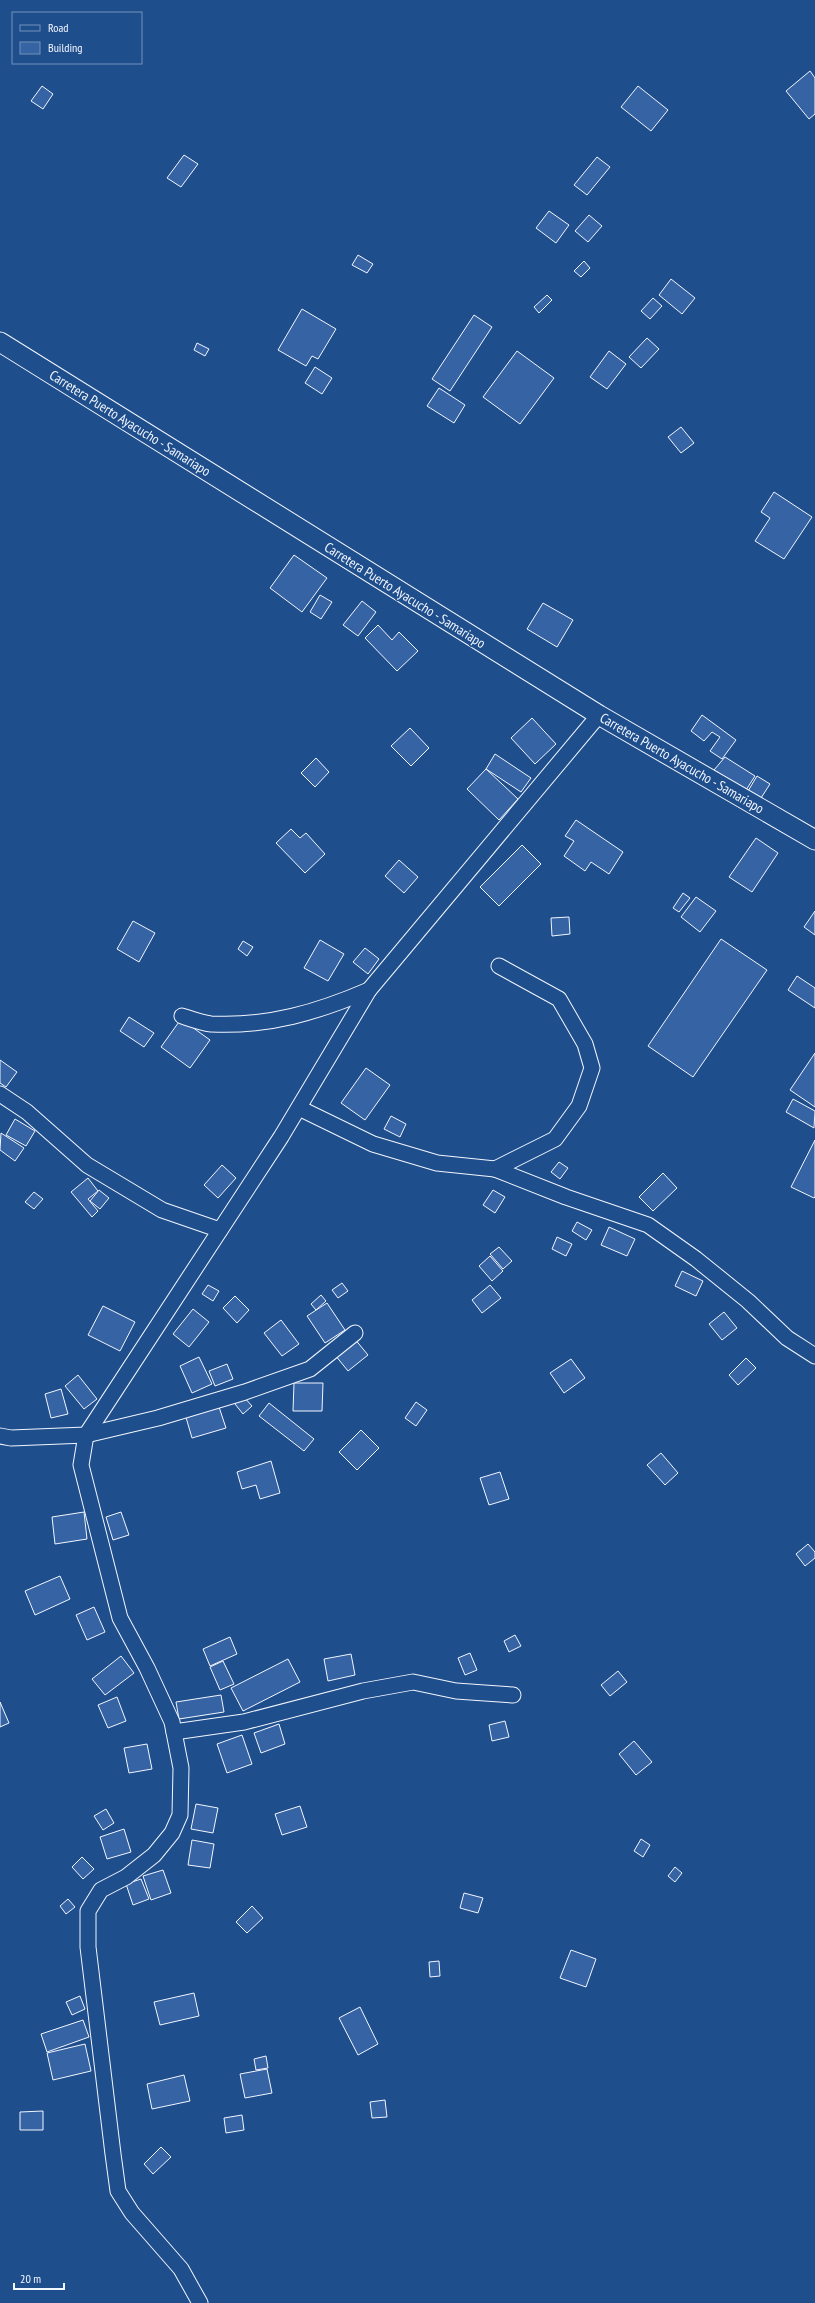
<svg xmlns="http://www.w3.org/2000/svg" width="815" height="2303" font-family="'PT Sans Narrow',sans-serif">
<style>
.building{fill:#3563a3;stroke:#f2f6ff}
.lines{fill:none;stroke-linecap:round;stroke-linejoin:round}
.minor-casing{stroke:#f2f6ff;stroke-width:17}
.tertiary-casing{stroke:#f2f6ff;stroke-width:21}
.minor{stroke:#1f4e8c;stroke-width:15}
.tertiary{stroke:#1f4e8c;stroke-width:19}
.labels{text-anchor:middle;stroke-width:3;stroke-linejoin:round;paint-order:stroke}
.street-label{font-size:14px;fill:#f2f6ff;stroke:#1f4e8c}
</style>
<rect width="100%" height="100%" fill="#1f4e8c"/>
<g class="building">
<path d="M 810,71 L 815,78 L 815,114 L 809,119 L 786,91 Z"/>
<path d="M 42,86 L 53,94 L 43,109 L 31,101 Z"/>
<path d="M 638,86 L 668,110 L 651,131 L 621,107 Z"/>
<path d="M 184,155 L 198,164 L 181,187 L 167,178 Z"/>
<path d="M 597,157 L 610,167 L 587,195 L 574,185 Z"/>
<path d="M 549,211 L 569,225 L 556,243 L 536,228 Z"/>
<path d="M 589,215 L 602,226 L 588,242 L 575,231 Z"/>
<path d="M 358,255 L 373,264 L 367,273 L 352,265 Z"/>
<path d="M 584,261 L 590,268 L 581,277 L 574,271 Z"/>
<path d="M 671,279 L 695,298 L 682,314 L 659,295 Z"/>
<path d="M 547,295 L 552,300 L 539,313 L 534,307 Z"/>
<path d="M 653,298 L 662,306 L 650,319 L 641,311 Z"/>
<path d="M 302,309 L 336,329 L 318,359 L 312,356 L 306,366 L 278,350 Z"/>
<path d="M 474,315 L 492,327 L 450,391 L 432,379 Z"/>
<path d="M 647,338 L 659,349 L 641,368 L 629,357 Z"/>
<path d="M 197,343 L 209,349 L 205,356 L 194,350 Z"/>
<path d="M 517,351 L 554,378 L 520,424 L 483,397 Z"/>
<path d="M 609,351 L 626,364 L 607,389 L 590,377 Z"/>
<path d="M 315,367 L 332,378 L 322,394 L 305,383 Z"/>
<path d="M 439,388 L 465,405 L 454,423 L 427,406 Z"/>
<path d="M 681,427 L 694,443 L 681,453 L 668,437 Z"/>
<path d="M 774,492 L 812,517 L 784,559 L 755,541 L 770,518 L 761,512 Z"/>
<path d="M 294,555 L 327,578 L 302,612 L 270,588 Z"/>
<path d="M 320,595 L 332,602 L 321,619 L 310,612 Z"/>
<path d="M 362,601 L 376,612 L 358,636 L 343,625 Z"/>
<path d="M 543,603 L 573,620 L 557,647 L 527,629 Z"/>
<path d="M 378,625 L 392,640 L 399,632 L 418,651 L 397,671 L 365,638 Z"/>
<path d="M 702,715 L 736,740 L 722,759 L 710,751 L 720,737 L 712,732 L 704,741 L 691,731 Z"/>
<path d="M 532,718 L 556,744 L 535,764 L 511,738 Z"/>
<path d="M 410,728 L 429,748 L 411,766 L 391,746 Z"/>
<path d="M 495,754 L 531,778 L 521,792 L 486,769 Z"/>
<path d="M 725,757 L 755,776 L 746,790 L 714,770 Z"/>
<path d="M 316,758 L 329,772 L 315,787 L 301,773 Z"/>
<path d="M 486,769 L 518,799 L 499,820 L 467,789 Z"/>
<path d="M 757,776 L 770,784 L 761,798 L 748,791 Z"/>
<path d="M 576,820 L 623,852 L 609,874 L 591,862 L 585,871 L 564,856 L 574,841 L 565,836 Z"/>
<path d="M 291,829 L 300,838 L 306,833 L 325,854 L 305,873 L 276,843 Z"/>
<path d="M 756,838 L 778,853 L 752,892 L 729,877 Z"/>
<path d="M 522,845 L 541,864 L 499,906 L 480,887 Z"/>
<path d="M 399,860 L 418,877 L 404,893 L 385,876 Z"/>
<path d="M 683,893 L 690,898 L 679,912 L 673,908 Z"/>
<path d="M 696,897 L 716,911 L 700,932 L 681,917 Z"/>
<path d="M 815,911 L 815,935 L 804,927 Z"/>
<path d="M 569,917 L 570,934 L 552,936 L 551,918 Z"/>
<path d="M 133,921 L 155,933 L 139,962 L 117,949 Z"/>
<path d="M 721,939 L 767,970 L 693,1077 L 648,1046 Z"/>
<path d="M 320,940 L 344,954 L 328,981 L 304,968 Z"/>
<path d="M 243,941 L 253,947 L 247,956 L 238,949 Z"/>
<path d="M 365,948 L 379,959 L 368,974 L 353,962 Z"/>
<path d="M 797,976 L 815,988 L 815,1008 L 788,990 Z"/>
<path d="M 129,1017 L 154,1033 L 144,1047 L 120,1031 Z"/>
<path d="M 181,1019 L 210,1040 L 190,1068 L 161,1047 Z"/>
<path d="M 815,1053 L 815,1107 L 790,1090 Z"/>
<path d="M 0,1060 L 17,1072 L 6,1087 L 0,1083 Z"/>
<path d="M 366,1068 L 390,1085 L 365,1120 L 341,1103 Z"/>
<path d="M 793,1099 L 815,1111 L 814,1128 L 786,1112 Z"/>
<path d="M 391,1116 L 406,1124 L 400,1137 L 384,1129 Z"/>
<path d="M 15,1119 L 35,1131 L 26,1146 L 6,1135 Z"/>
<path d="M 1,1133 L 24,1148 L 15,1161 L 0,1150 Z"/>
<path d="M 815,1140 L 815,1197 L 814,1198 L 791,1187 Z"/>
<path d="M 559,1162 L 568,1168 L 560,1179 L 551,1172 Z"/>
<path d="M 222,1165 L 236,1178 L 218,1198 L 204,1185 Z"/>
<path d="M 663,1173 L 677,1188 L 653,1211 L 639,1197 Z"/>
<path d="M 88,1178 L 98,1191 L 88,1199 L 98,1211 L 92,1217 L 71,1192 Z"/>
<path d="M 99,1190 L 109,1198 L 100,1209 L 90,1201 Z"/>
<path d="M 493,1190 L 505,1197 L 495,1213 L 483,1205 Z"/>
<path d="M 34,1192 L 43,1199 L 34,1209 L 25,1202 Z"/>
<path d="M 577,1222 L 592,1230 L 586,1240 L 572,1231 Z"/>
<path d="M 609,1227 L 635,1239 L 627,1256 L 601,1245 Z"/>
<path d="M 557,1237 L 572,1244 L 566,1256 L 552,1249 Z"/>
<path d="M 499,1247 L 512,1261 L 503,1269 L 490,1254 Z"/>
<path d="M 490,1256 L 503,1271 L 492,1281 L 479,1266 Z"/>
<path d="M 682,1271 L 703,1281 L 696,1296 L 675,1286 Z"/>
<path d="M 342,1283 L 348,1291 L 338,1298 L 332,1290 Z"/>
<path d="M 208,1285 L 219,1291 L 213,1301 L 202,1294 Z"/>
<path d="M 490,1285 L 501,1298 L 482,1313 L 472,1300 Z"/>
<path d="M 321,1295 L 326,1301 L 316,1310 L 311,1304 Z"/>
<path d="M 235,1296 L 249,1310 L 237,1323 L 223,1308 Z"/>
<path d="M 327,1303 L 345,1330 L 325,1343 L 307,1316 Z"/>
<path d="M 103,1306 L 135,1322 L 120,1351 L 88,1335 Z"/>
<path d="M 193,1309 L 209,1322 L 189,1347 L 173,1334 Z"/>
<path d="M 724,1312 L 737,1328 L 722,1340 L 709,1324 Z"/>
<path d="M 281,1320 L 299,1344 L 282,1356 L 264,1333 Z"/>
<path d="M 354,1338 L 368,1355 L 348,1371 L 335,1355 Z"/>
<path d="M 199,1357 L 212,1384 L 192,1393 L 180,1366 Z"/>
<path d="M 746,1358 L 756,1368 L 738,1385 L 729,1375 Z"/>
<path d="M 571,1359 L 585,1378 L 564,1393 L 550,1373 Z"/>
<path d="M 227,1364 L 233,1379 L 215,1386 L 209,1371 Z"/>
<path d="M 78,1375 L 97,1399 L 84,1409 L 65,1386 Z"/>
<path d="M 294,1383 L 323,1383 L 322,1411 L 293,1411 Z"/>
<path d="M 61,1389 L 68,1414 L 51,1418 L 45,1394 Z"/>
<path d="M 243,1396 L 252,1406 L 243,1414 L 235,1404 Z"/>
<path d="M 416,1402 L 427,1410 L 416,1426 L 405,1418 Z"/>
<path d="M 269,1403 L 314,1439 L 304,1451 L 259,1416 Z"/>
<path d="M 218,1404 L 226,1428 L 192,1438 L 185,1414 Z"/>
<path d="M 361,1430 L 379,1448 L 357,1470 L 339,1452 Z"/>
<path d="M 661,1453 L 678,1473 L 665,1485 L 647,1465 Z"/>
<path d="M 271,1461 L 280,1493 L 260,1499 L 256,1485 L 242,1489 L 237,1472 Z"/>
<path d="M 500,1472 L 509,1499 L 489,1505 L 480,1478 Z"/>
<path d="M 84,1512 L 87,1539 L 55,1544 L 52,1517 Z"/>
<path d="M 121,1512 L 129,1535 L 113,1540 L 106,1517 Z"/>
<path d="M 808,1544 L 815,1552 L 815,1558 L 805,1566 L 796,1554 Z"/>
<path d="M 60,1576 L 70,1599 L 35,1615 L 25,1591 Z"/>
<path d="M 94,1607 L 105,1632 L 87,1640 L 76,1615 Z"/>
<path d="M 515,1635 L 521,1646 L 509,1652 L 504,1641 Z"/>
<path d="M 230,1637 L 237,1654 L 210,1666 L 203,1649 Z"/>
<path d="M 470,1653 L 477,1670 L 465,1675 L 458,1658 Z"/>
<path d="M 351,1654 L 355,1675 L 328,1681 L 324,1659 Z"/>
<path d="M 121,1656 L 134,1673 L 105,1695 L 92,1679 Z"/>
<path d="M 288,1659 L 300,1682 L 243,1711 L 231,1688 Z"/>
<path d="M 223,1661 L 234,1684 L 220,1690 L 210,1667 Z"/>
<path d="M 618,1671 L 627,1682 L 610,1696 L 601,1685 Z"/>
<path d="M 221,1695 L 224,1712 L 179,1719 L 176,1702 Z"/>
<path d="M 117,1697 L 126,1721 L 108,1728 L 98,1705 Z"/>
<path d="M 0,1702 L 9,1723 L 0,1727 Z"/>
<path d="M 505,1721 L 509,1737 L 492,1741 L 489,1725 Z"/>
<path d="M 279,1724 L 285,1744 L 261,1753 L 254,1733 Z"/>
<path d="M 242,1735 L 252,1764 L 227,1773 L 217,1744 Z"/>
<path d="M 634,1741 L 652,1762 L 636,1775 L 619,1754 Z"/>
<path d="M 147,1744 L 152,1769 L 129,1773 L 124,1748 Z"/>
<path d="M 196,1804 L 218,1808 L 213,1833 L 191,1829 Z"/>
<path d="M 300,1806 L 307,1827 L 282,1835 L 275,1814 Z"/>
<path d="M 106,1809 L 114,1823 L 103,1830 L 94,1816 Z"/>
<path d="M 124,1829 L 131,1852 L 107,1859 L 100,1837 Z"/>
<path d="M 641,1839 L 650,1845 L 643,1857 L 634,1851 Z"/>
<path d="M 192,1840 L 214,1844 L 210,1868 L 188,1865 Z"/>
<path d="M 82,1857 L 94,1869 L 83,1879 L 72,1867 Z"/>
<path d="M 675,1867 L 682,1873 L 675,1882 L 668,1876 Z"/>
<path d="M 163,1870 L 171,1893 L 151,1900 L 143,1876 Z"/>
<path d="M 141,1879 L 149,1899 L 133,1905 L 126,1884 Z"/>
<path d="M 464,1893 L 483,1898 L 478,1913 L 460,1908 Z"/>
<path d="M 68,1899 L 75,1907 L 66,1914 L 60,1906 Z"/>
<path d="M 252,1906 L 263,1918 L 247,1933 L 236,1922 Z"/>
<path d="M 571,1950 L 596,1959 L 586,1987 L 560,1978 Z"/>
<path d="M 439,1961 L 440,1976 L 430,1977 L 429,1962 Z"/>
<path d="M 194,1993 L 199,2016 L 160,2025 L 154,2002 Z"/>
<path d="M 80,1996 L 85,2009 L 72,2015 L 66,2002 Z"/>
<path d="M 360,2007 L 378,2044 L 358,2055 L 339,2018 Z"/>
<path d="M 83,2020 L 89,2037 L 47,2052 L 41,2034 Z"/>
<path d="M 85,2044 L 91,2071 L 53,2080 L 47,2053 Z"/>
<path d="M 266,2056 L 268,2068 L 256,2070 L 254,2059 Z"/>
<path d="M 267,2069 L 272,2093 L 245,2098 L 240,2074 Z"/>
<path d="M 184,2075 L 190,2101 L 152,2109 L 147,2084 Z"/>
<path d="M 385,2100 L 387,2117 L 372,2118 L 370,2102 Z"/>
<path d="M 43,2111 L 43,2130 L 20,2130 L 20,2112 Z"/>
<path d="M 242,2115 L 244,2130 L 226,2133 L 224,2118 Z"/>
<path d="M 161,2147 L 171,2157 L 153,2174 L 144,2164 Z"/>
</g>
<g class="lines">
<defs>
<g id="minor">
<path d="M 182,1016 C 191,1019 202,1023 211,1024 C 268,1027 318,1012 369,990"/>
<path d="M 0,1094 L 27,1112 L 87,1165 L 162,1210 L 220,1230"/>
<path d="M 299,1108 L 373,1144 L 437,1163 L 495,1169 L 555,1139 L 579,1106 L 592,1068 L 585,1044 L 559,999 L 499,966"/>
<path d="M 495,1169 L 566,1197 L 648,1225 L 696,1259 L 748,1301 L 787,1338 L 815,1356"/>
<path d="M 0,1436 L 11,1438 L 86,1435 L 158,1418 L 245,1392 L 310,1369 L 355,1333"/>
<path d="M 174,1732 L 244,1722 L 363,1691 L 413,1682 L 456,1691 L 513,1695"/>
<path d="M 200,2303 L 181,2269 L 132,2213 L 118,2191 L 113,2154 L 88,1947 L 88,1911 L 101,1890 L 126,1877 L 154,1855 L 172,1833 L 180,1815 L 181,1768 L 172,1722 L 147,1668 L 120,1618 L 81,1465 L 86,1435 L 281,1137 L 369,990 L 599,715"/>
</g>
<path id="tertiary" d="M 0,342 L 599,715 L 815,840"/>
</defs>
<use href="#minor" class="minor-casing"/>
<use href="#tertiary" class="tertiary-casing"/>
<use href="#minor" class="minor"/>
<use href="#tertiary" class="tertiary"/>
</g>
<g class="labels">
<g class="street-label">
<text transform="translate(130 423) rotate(32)" y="5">Carretera Puerto Ayacucho - Samariapo</text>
<text transform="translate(405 595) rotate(32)" y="5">Carretera Puerto Ayacucho - Samariapo</text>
<text transform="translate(682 763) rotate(30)" y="5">Carretera Puerto Ayacucho - Samariapo</text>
</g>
</g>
<rect x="12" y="12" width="130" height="52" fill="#1f4e8c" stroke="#7391ba"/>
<rect x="20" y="25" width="20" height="6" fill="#1f4e8c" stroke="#7391ba"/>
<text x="48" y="32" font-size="12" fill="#f2f6ff">Road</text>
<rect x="20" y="42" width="20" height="12" fill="#3563a3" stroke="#7391ba"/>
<text x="48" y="52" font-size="12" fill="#f2f6ff">Building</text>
<path d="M14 2283v6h50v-6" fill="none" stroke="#f2f6ff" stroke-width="2"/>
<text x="20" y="2283" font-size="12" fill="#f2f6ff" stroke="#1f4e8c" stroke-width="3" paint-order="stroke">20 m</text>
</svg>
